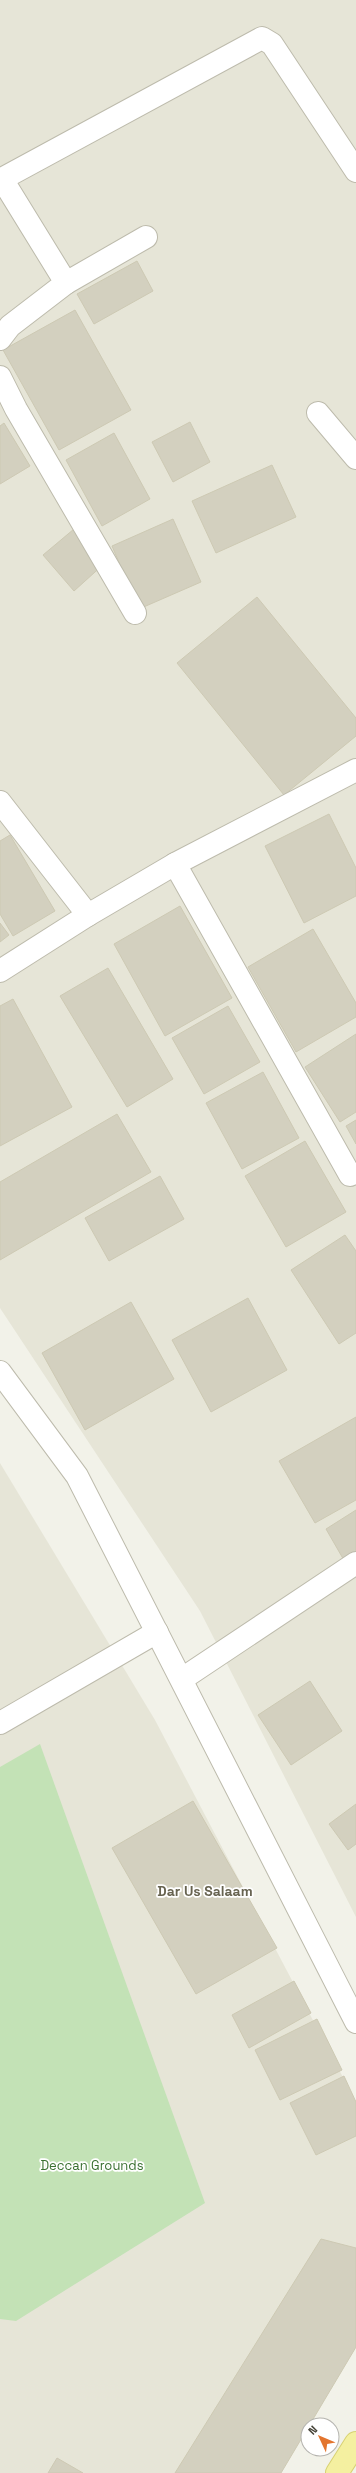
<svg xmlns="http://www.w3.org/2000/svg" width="356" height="2473" font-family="'Space Grotesk',sans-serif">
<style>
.residential{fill:#e6e5d7}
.park{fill:#c3e2b6}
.building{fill:#d3d0bf;stroke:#cdc9b3}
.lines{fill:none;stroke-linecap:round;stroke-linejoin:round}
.minor-casing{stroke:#bdbbac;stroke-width:24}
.major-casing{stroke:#d7d172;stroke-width:24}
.minor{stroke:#fff;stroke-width:22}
.major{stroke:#f4f0a0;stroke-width:22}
.labels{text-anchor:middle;stroke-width:3.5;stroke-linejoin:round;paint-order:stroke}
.park-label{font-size:13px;fill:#3a7131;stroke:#fff}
.neighbourhood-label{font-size:14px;font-weight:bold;fill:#676350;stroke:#fff}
</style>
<rect width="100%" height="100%" fill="#f2f2e9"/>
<g class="residential">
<path d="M 0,0 L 356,0 L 356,1917 L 200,1611 L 0,1308 Z"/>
<path d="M 0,1463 L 155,1720 L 356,2102 L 356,2315 L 272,2473 L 0,2473 Z"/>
</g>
<path class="park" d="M 40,1744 L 205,2203 L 16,2321 L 0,2319 L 0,1767 Z"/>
<g class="building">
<path d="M 137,261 L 153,291 L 94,324 L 77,294 Z"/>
<path d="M 75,310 L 131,410 L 59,450 L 3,350 Z"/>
<path d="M 190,422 L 210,462 L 173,482 L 152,442 Z"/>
<path d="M 4,423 L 30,466 L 0,484 L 0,426 Z"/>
<path d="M 114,433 L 150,499 L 102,526 L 66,460 Z"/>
<path d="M 272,465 L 296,517 L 216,553 L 192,501 Z"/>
<path d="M 173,519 L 201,582 L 139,609 L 112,546 Z"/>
<path d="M 74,529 L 105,563 L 74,591 L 43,555 Z"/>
<path d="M 257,597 L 356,718 L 356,736 L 284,795 L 177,663 Z"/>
<path d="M 329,814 L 356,868 L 356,896 L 304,923 L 265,846 Z"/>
<path d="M 10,835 L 55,911 L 13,936 L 0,914 L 0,841 Z"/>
<path d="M 180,906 L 232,998 L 165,1036 L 114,944 Z"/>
<path d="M 0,923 L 9,935 L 0,942 Z"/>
<path d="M 313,929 L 356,1003 L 356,1017 L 296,1052 L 248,967 Z"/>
<path d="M 108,968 L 173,1079 L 127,1107 L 60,996 Z"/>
<path d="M 13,999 L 72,1107 L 0,1146 L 0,1006 Z"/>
<path d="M 228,1006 L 260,1062 L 204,1094 L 172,1038 Z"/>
<path d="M 356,1034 L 356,1112 L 340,1122 L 305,1067 Z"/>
<path d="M 263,1072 L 299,1138 L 242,1169 L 206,1103 Z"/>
<path d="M 117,1114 L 151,1172 L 0,1260 L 0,1182 Z"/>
<path d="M 356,1120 L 356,1144 L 346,1126 Z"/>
<path d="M 305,1141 L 346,1212 L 286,1247 L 245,1176 Z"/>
<path d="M 160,1176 L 184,1219 L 109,1261 L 85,1218 Z"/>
<path d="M 345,1235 L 356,1251 L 356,1333 L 339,1344 L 291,1270 Z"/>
<path d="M 248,1298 L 287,1370 L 211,1412 L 172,1340 Z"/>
<path d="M 131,1302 L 174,1379 L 85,1430 L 42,1353 Z"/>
<path d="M 356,1417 L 356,1500 L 315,1523 L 279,1461 Z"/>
<path d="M 356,1510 L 356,1555 L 345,1562 L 326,1529 Z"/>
<path d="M 310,1681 L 342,1731 L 291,1765 L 258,1715 Z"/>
<path d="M 193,1801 L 277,1948 L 196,1994 L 112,1848 Z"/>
<path d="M 356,1804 L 356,1844 L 348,1850 L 329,1824 Z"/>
<path d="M 294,1981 L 311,2013 L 249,2048 L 232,2015 Z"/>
<path d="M 317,2019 L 342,2070 L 280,2100 L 255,2050 Z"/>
<path d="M 344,2076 L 356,2102 L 356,2136 L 316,2155 L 290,2103 Z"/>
<path d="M 321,2239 L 356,2248 L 356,2347 L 281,2473 L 175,2473 Z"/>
<path d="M 57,2458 L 83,2473 L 48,2473 Z"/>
</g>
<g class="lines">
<defs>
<g id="minor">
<path d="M 0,180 L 262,38 L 272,44 L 356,171"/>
<path d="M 66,283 L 146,237"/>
<path d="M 0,339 L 10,326 L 66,283 L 2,179"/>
<path d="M 0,377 L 16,409 L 135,613"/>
<path d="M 318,413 L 356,458"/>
<path d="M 0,802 L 88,915"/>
<path d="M 175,864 L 350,1175"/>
<path d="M 0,971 L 88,915 L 175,864 L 356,770"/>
<path d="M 0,1372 L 77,1476 L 356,2022"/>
<path d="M 182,1679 L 356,1563"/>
<path d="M 0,1723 L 157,1632"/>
</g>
<path id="major" d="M 337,2473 L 356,2443"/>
</defs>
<use href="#minor" class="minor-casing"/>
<use href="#major" class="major-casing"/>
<use href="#minor" class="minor"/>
<use href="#major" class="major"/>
</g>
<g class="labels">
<g class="park-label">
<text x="92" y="2170">Deccan Grounds</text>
</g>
<g class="neighbourhood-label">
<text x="205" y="1896">Dar Us Salaam</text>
</g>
</g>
<g transform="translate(320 2437) rotate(314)"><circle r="19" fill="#ffffff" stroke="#b5b4af"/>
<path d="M0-3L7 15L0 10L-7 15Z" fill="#e3752e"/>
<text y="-6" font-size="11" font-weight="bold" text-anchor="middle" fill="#454338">N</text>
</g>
</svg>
